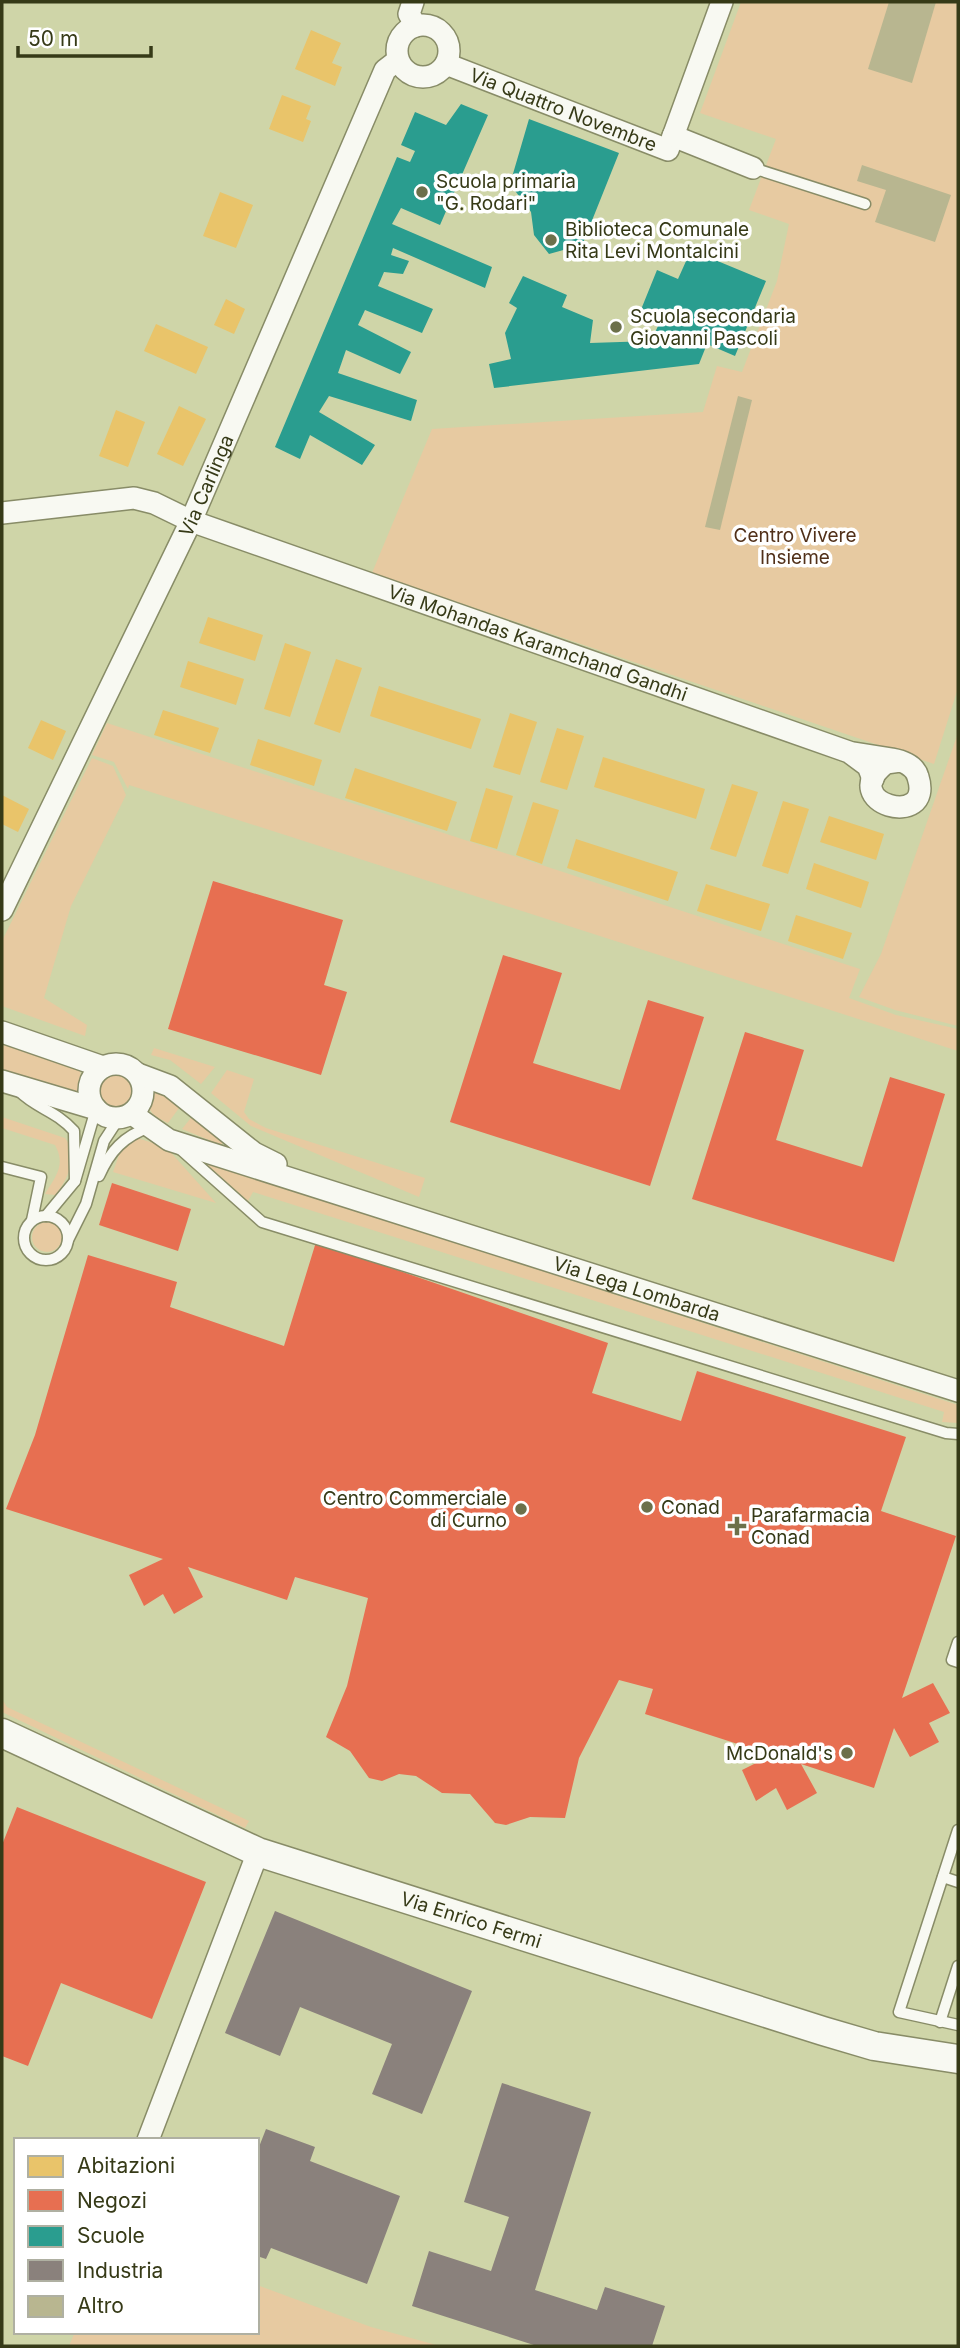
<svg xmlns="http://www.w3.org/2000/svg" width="960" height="2348" font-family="Inter,sans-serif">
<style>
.green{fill:#e7caa1}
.homes{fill:#e9c46a}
.shops{fill:#e76f51}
.schools{fill:#2a9d8f}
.industry{fill:#8a817c}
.building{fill:#b8b690}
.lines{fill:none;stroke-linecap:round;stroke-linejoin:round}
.lane-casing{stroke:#888c67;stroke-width:13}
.street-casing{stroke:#888c67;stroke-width:24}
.secondary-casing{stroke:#888c67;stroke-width:31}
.lane{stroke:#f8f9f2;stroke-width:10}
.street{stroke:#f8f9f2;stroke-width:21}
.secondary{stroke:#f8f9f2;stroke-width:28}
.poi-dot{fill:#6c704a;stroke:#fff;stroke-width:2.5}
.labels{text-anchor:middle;stroke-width:7;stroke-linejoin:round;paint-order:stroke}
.street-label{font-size:19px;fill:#363a17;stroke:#fff}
.poi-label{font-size:19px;fill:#363a17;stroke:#fff;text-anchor:start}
.park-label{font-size:19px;fill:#513019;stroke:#fff}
</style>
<rect width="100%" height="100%" fill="#cfd5a8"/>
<g class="green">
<path d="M 741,2 L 958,2 L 958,688 L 934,764 L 372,573 L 432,429 L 703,412 L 717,366 L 742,372 L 777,281 L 789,224 L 749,210 L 776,139 L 700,113 Z"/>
<path d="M 107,723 L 860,969 L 849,998 L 896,1015 L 958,1029 L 958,1051 L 129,785 L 128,789 L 114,762 L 92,755 Z"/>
<path d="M 958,733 L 958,1026 L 895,1010 L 859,997 L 881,954 Z"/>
<path d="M 92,758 L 113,766 L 126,795 L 71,906 L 44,998 L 87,1025 L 85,1036 L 2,1006 L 2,941 Z"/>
<path d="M 2,1032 L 80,1064 L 81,1095 L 2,1070 Z"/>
<path d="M 154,1048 L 215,1067 L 201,1084 L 170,1060 L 151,1055 Z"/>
<path d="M 227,1070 L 254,1079 L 244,1112 L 249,1119 L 266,1128 L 425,1178 L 419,1197 L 251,1126 L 211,1093 Z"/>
<circle cx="117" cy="1091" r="20"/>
<path d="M 158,1089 L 182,1104 L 168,1123 C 156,1117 148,1114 148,1099 Z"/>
<path d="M 194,1114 L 224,1140 L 221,1145 L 182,1129 Z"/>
<path d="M 2,1117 L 65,1138 C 79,1155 68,1180 55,1195 L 45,1194 C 56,1176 66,1165 55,1145 L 2,1128 Z"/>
<path d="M 137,1138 L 166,1147 L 216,1203 L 113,1172 L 121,1149 Z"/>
<path d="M 204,1162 L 958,1405 L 958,1423 L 942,1422 L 944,1412 L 253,1192 L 248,1201 Z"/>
<circle cx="47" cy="1237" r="15"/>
<path d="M 2,1699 L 7,1707 L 249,1821 L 245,1828 L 2,1712 Z"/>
<path d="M 257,2285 L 371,2327 L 440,2346 L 69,2346 L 75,2332 L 257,2332 Z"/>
</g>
<g class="homes">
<path d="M 311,30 L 341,43 L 332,63 L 342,67 L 335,86 L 295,69 Z"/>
<path d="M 282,95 L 311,106 L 306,119 L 311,121 L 303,142 L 269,129 Z"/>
<path d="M 220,192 L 253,205 L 236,248 L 203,236 Z"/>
<path d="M 226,299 L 245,309 L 234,334 L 214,325 Z"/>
<path d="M 156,324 L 208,347 L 196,374 L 144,351 Z"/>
<path d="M 179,406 L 206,419 L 183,466 L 157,454 Z"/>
<path d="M 116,410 L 145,422 L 128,467 L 99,456 Z"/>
<path d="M 208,617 L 263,635 L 255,661 L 199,643 Z"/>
<path d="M 285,643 L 311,652 L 290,717 L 264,709 Z"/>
<path d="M 336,659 L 362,668 L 340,733 L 314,724 Z"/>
<path d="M 188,661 L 244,679 L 236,705 L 180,687 Z"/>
<path d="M 379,686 L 481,719 L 471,749 L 370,716 Z"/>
<path d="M 163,710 L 219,728 L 210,753 L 154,735 Z"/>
<path d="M 510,713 L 537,722 L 520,775 L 493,767 Z"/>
<path d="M 41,720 L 66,731 L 53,760 L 28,748 Z"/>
<path d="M 557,728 L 584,736 L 567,790 L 540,782 Z"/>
<path d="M 258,739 L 322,760 L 314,786 L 250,765 Z"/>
<path d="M 603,757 L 705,789 L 696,819 L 594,787 Z"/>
<path d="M 355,768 L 457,802 L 447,831 L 345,798 Z"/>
<path d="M 732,784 L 758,792 L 736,857 L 710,849 Z"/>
<path d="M 486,788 L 513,796 L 497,849 L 470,841 Z"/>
<path d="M 2,795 L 29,809 L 18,832 L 2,824 Z"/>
<path d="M 783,801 L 809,809 L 788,874 L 762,866 Z"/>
<path d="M 533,802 L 559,810 L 542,864 L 516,855 Z"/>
<path d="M 829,816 L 884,834 L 876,860 L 820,842 Z"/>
<path d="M 576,839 L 678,872 L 668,901 L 567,868 Z"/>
<path d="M 814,863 L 869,882 L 861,908 L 806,889 Z"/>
<path d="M 706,884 L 770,904 L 761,931 L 697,911 Z"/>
<path d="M 796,915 L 852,933 L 843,959 L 788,941 Z"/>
</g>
<g class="shops">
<path d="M 213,881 L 343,920 L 324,985 L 347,992 L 321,1075 L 168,1029 Z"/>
<path d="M 503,955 L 562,973 L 533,1063 L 620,1090 L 648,1000 L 704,1017 L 650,1186 L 450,1122 Z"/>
<path d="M 745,1032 L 804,1050 L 776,1140 L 862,1167 L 890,1077 L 945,1094 L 894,1262 L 692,1199 Z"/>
<path d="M 112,1183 L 191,1209 L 178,1251 L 99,1225 Z"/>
<path d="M 316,1242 L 608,1343 L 592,1393 L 681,1421 L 697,1371 L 906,1437 L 881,1511 L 956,1536 L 902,1698 L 933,1683 L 950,1713 L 929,1723 L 939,1742 L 910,1757 L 894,1728 L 874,1788 L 801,1764 L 817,1793 L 787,1810 L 776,1788 L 756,1801 L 742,1770 L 772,1755 L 645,1714 L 653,1689 L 619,1680 L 579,1758 L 565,1818 L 530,1817 L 506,1825 L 495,1823 L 470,1794 L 442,1793 L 416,1776 L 399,1774 L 382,1781 L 369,1778 L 350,1751 L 326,1737 L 347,1686 L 368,1598 L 295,1577 L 287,1600 L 188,1567 L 203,1597 L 174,1614 L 163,1594 L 144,1606 L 129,1575 L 163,1559 L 6,1509 L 35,1435 L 88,1255 L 177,1282 L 170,1307 L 284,1346 Z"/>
<path d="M 17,1807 L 206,1882 L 152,2019 L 61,1983 L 28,2066 L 2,2056 L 2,1845 Z"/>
</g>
<g class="schools">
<path d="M 461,104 L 488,115 L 440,225 L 401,208 L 392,224 L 492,267 L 485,288 L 393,248 L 391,255 L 409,261 L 403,274 L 384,272 L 378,286 L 433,309 L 422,333 L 365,310 L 358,325 L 411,352 L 400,374 L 346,350 L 338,373 L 417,400 L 411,421 L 329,396 L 319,412 L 375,445 L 362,465 L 310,435 L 300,459 L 275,447 L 397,157 L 410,162 L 415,151 L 401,145 L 415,112 L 446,125 Z"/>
<path d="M 529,119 L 619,153 L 581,248 L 575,246 L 571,257 L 567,249 L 549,254 L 534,235 L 531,212 L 510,184 Z"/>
<path d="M 691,250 L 766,281 L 735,356 L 707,344 L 699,364 L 494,388 L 489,364 L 511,359 L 505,333 L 517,308 L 509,303 L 523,276 L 567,295 L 562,307 L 593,320 L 590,343 L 651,341 L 658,326 L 638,317 L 657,270 L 678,279 Z"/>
</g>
<g class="industry">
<path d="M 275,1911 L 472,1991 L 422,2114 L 372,2094 L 392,2044 L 300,2007 L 280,2056 L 225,2033 Z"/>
<path d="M 502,2083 L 591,2112 L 535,2290 L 597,2310 L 605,2287 L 665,2306 L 652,2346 L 537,2346 L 412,2306 L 429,2251 L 491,2271 L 509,2217 L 464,2202 Z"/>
<path d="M 266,2129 L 315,2147 L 310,2161 L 400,2196 L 367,2284 L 271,2248 L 266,2259 L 257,2256 L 257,2152 Z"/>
</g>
<g class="building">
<path d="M 889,2 L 936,2 L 912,83 L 868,69 Z"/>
<path d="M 862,165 L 951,195 L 935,242 L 875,222 L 886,190 L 857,181 Z"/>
<path d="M 738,396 L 752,400 L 720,530 L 705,527 Z"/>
</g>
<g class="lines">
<defs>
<g id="lane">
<path d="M 753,168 L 865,204"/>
<path d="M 19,1091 C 37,1109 55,1110 74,1131 L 75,1181"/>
<path d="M 179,1148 L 262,1222 L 946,1433 L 958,1434"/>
<path d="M 2,1167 L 41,1177 L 32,1220"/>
<path d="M 99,1176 C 110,1151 124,1136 150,1127"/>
<circle cx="46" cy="1238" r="22"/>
<path d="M 46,1216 L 75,1181 L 96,1109"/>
<path d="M 68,1240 L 86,1204 L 104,1141 L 119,1118"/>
<path d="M 958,1642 L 952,1660 L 958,1662"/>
<path d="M 958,1830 L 899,2012 L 958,2025"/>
<path d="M 943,1877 L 958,1882"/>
<path d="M 940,2022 L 958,1966"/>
</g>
<g id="street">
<path d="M 413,2 L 409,14 L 416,26"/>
<circle cx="423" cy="51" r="26"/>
<path id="s1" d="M 446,64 L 668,150 L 722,2"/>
<path d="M 673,136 L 753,168"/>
<path id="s2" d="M 2,513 L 134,498 L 154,503 L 191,521 L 849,752 L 868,766 L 873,779"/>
<path d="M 854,753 C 867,755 880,757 892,759 C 903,761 915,766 918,777 C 935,831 834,803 886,763 L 900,761"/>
<path id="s3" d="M 2,910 L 191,521 L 385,70 L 398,60"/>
<path d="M 2,1032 L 103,1067"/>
<circle cx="116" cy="1091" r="27"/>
<path d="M 138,1074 L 170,1086 L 254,1153 L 276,1164"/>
<path d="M 2,1081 L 96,1109"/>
<path id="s4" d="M 132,1114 L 169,1140 L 958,1391"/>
<path d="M 148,2140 L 258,1852"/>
</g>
<g id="secondary">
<path id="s5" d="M 2,1733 L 258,1852 L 823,2031 L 874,2046 L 958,2059"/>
</g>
</defs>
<use href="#lane" class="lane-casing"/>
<use href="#street" class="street-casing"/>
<use href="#secondary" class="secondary-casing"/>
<use href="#lane" class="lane"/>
<use href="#street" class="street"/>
<use href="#secondary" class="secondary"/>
</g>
<g class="poi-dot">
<circle cx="422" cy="192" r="7"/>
<circle cx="551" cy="240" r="7"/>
<circle cx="616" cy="327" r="7"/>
<circle cx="647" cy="1507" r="7"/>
<circle cx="521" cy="1509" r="7"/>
<path d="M733.5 1515.5h7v7h7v7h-7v7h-7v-7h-7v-7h7z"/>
<circle cx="847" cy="1753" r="7"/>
</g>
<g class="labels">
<g class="street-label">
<text dy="7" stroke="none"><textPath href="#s1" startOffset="126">Via Quattro Novembre</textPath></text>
<text dy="7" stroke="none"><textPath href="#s3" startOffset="471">Via Carlinga</textPath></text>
<text dy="7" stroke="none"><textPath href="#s2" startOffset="562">Via Mohandas Karamchand Gandhi</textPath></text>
<text dy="7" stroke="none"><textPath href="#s4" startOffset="536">Via Lega Lombarda</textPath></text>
<text dy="7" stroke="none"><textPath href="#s5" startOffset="506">Via Enrico Fermi</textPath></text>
</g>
<g class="poi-label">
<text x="436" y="188">Scuola primaria<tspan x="436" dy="22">"G. Rodari"</tspan></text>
<text x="565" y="236">Biblioteca Comunale<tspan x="565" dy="22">Rita Levi Montalcini</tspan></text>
<text x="630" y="323">Scuola secondaria<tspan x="630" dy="22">Giovanni Pascoli</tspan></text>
<text x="507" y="1505" text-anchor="end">Centro Commerciale<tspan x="507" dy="22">di Curno</tspan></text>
<text x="661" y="1514">Conad</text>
<text x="751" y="1522">Parafarmacia<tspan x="751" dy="22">Conad</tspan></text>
<text x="833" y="1760" text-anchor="end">McDonald's</text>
</g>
<g class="park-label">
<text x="795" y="542">Centro Vivere<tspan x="795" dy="22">Insieme</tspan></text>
</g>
</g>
<rect width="960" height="2348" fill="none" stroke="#363a17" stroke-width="7"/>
<rect x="14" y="2138" width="245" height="196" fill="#ffffff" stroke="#afb0a2" stroke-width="2"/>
<rect x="28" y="2156" width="35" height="21" fill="#e9c46a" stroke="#afb0a2" stroke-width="2"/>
<text x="77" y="2173" font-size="21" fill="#363a17">Abitazioni</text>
<rect x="28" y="2190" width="35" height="21" fill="#e76f51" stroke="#afb0a2" stroke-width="2"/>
<text x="77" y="2208" font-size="21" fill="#363a17">Negozi</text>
<rect x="28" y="2226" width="35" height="21" fill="#2a9d8f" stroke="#afb0a2" stroke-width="2"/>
<text x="77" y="2243" font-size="21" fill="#363a17">Scuole</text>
<rect x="28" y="2260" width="35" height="21" fill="#8a817c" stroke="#afb0a2" stroke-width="2"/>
<text x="77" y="2278" font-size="21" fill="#363a17">Industria</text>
<rect x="28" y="2296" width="35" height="21" fill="#b8b690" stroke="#afb0a2" stroke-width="2"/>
<text x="77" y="2313" font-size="21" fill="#363a17">Altro</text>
<path d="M18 46v10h133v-10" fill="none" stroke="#363a17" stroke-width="3.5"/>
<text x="28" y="46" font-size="21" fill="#363a17" stroke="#ffffff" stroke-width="5" paint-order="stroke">50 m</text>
</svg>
